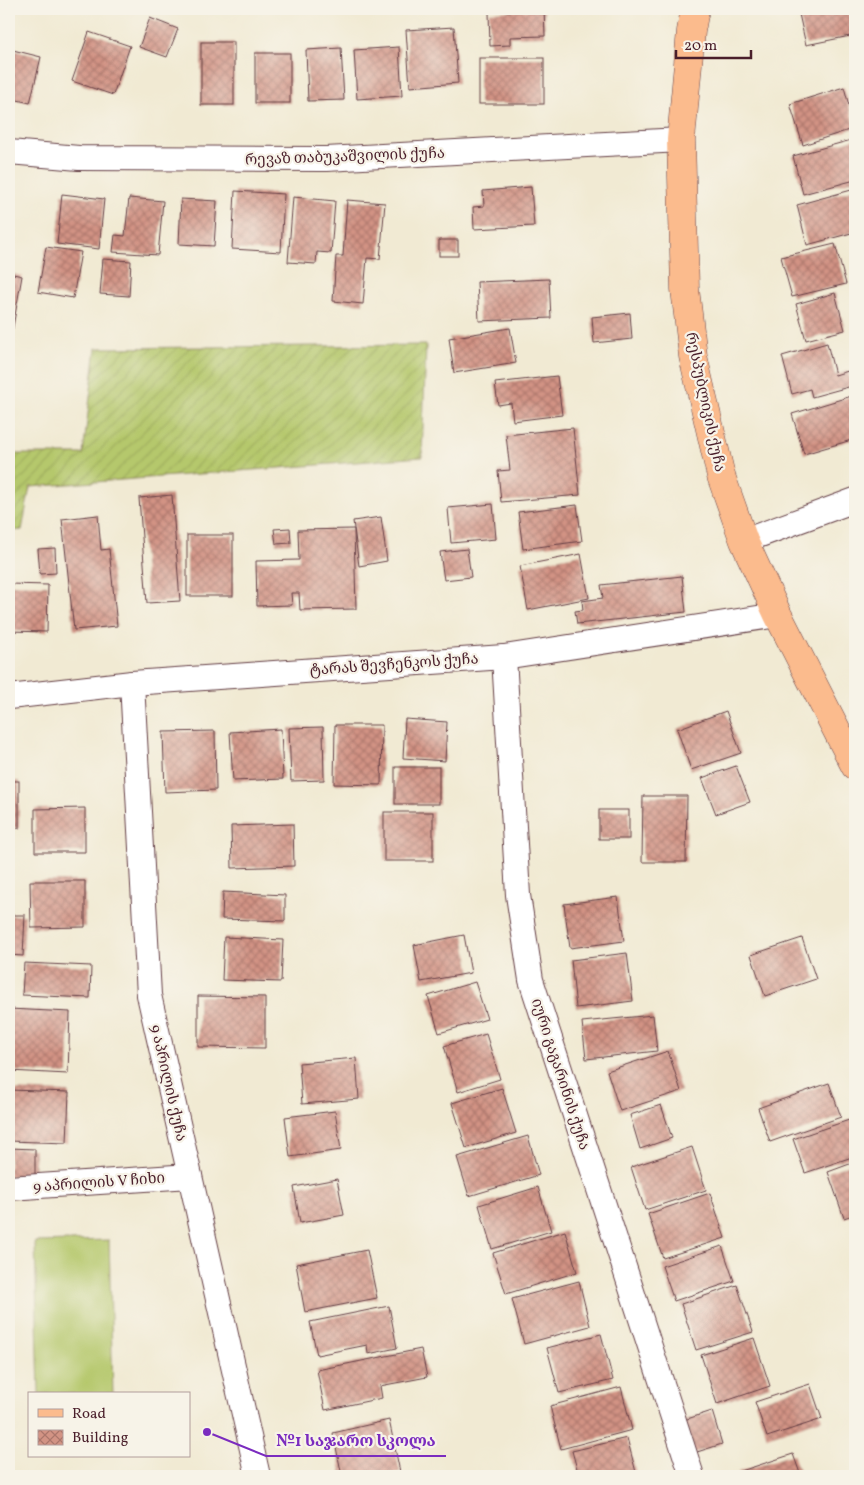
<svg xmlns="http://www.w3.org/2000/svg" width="864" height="1485" font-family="Vollkorn,'Noto Serif Georgian',serif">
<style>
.garden{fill:url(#garden-furrows);stroke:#80744c}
.pitch{fill:#b5c86c;stroke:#80744c}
.building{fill:url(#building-cross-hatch)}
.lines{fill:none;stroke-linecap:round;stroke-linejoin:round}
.minor-casing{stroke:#633d44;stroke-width:26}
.major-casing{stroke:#633d44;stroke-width:29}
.minor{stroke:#fff;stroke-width:24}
.major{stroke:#fbbb8d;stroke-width:28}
.labels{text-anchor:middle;stroke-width:4.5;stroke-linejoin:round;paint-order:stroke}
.street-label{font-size:15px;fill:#4a1f2b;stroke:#f7f3e8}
.leader{fill:none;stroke:#7b2cbf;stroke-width:2}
.callout-dot{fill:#7b2cbf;stroke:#f7f3e8;stroke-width:2}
.callout-label{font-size:16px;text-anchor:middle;font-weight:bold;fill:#7b2cbf;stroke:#f7f3e8;stroke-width:4.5;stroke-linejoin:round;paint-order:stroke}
</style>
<defs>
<pattern id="garden-furrows" width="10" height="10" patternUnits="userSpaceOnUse" patternTransform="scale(1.25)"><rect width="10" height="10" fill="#b5c86c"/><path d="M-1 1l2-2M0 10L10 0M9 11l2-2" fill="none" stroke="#9dab5e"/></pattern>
<pattern id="building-cross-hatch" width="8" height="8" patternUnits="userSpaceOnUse" patternTransform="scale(1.25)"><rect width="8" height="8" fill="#d29384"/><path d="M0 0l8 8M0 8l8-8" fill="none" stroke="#ac776c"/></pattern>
</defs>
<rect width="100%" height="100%" fill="#f7f3e8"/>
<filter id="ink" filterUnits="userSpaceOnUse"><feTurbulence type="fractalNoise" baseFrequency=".02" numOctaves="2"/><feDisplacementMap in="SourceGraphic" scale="10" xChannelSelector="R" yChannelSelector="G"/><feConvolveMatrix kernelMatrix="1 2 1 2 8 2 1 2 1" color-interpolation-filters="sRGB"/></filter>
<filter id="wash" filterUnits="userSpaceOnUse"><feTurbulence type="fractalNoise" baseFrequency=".0096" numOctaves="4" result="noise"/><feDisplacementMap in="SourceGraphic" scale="20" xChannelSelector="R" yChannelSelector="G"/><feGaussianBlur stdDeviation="1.12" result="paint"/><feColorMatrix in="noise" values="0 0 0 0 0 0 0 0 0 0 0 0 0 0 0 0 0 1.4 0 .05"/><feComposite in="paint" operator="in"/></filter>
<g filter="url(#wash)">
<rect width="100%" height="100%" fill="#f1ead3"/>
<path class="garden" d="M 426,345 L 422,457 L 30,487 L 22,530 L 9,531 L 9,454 L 83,454 L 96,348 Z"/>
<path class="pitch" d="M 109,1240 L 113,1394 L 39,1394 L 35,1242 Z"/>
<g id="blocks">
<g class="building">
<path d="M 544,9 L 545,36 L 510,37 L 510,45 L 490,46 L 489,12 Z"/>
<path d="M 824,9 L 855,9 L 855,35 L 806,45 L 799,14 Z"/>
<path d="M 150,18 L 178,29 L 167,57 L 139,47 Z"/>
<path d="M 454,27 L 458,83 L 410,87 L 406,30 Z"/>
<path d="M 89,32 L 130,46 L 113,95 L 72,81 Z"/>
<rect x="201" y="42" width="33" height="63"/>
<path d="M 399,47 L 402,96 L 357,99 L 354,50 Z"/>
<path d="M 341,48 L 344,100 L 308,101 L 306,50 Z"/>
<path d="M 9,49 L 41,57 L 30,103 L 9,98 Z"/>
<rect x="255" y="53" width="35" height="50"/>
<rect x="479" y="58" width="65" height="46"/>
<path d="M 844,87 L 855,128 L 803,145 L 790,104 Z"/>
<path d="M 855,139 L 855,180 L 803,194 L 793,156 Z"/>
<path d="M 531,187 L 534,226 L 474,229 L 473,207 L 484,206 L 483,191 Z"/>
<path d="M 855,189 L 855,232 L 807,245 L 797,205 Z"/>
<path d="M 235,191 L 284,194 L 281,252 L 232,249 Z"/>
<path d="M 62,194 L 104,199 L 99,249 L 57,244 Z"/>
<path d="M 293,197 L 335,201 L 331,253 L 317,252 L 316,264 L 288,262 Z"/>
<path d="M 129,198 L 163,201 L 158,255 L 113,252 L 115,235 L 125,236 Z"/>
<path d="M 181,199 L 217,201 L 214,246 L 179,244 Z"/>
<path d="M 347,200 L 385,203 L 380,259 L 367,258 L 363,304 L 333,301 L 336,256 L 343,256 Z"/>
<rect x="439" y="240" width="19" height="16"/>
<path d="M 835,244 L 846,284 L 792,297 L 781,257 Z"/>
<path d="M 46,247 L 81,252 L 73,298 L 38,292 Z"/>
<path d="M 103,259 L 131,261 L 129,296 L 100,294 Z"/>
<path d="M 9,273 L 22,276 L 10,344 L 9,344 Z"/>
<path d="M 549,279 L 551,318 L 479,321 L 477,282 Z"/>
<path d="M 835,293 L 845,330 L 806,340 L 796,304 Z"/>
<path d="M 630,313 L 632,339 L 594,343 L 592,317 Z"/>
<path d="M 510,328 L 516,363 L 454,373 L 449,338 Z"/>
<path d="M 827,343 L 835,375 L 848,371 L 852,386 L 812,397 L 810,389 L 792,394 L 782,356 Z"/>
<path d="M 557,376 L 562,415 L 513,421 L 511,403 L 498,405 L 495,383 Z"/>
<path d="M 855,395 L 855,439 L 804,454 L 792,414 Z"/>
<path d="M 573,428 L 580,495 L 501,502 L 498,471 L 510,470 L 506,435 Z"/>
<path d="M 172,495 L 180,601 L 147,603 L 139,498 Z"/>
<path d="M 493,504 L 496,539 L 451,543 L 448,508 Z"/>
<path d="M 577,505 L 582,541 L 523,549 L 518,512 Z"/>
<path d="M 98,515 L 101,550 L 109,549 L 117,626 L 74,630 L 62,519 Z"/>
<path d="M 381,517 L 387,561 L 359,566 L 353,521 Z"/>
<path d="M 290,528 L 291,543 L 276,544 L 274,529 Z"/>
<path d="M 354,529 L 356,609 L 300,610 L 299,593 L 291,593 L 292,605 L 257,606 L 256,561 L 299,560 L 298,530 Z"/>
<rect x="187" y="535" width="46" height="61"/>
<path d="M 55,548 L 56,573 L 40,574 L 38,549 Z"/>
<path d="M 467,549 L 471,577 L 444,580 L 440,552 Z"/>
<path d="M 581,554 L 589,598 L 528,610 L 520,566 Z"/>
<path d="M 682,576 L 686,612 L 577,624 L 575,611 L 583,610 L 582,601 L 603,598 L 601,585 Z"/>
<path d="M 9,584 L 48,585 L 47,632 L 9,631 Z"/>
<path d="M 726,711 L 741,753 L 691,770 L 677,729 Z"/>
<path d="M 405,719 L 447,722 L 445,761 L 403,758 Z"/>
<path d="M 335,725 L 382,725 L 381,785 L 334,784 Z"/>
<path d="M 323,727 L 324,780 L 291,781 L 289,728 Z"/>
<path d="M 281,729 L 283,779 L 233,781 L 230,732 Z"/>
<path d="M 215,731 L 216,790 L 165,792 L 163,732 Z"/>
<path d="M 736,766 L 750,802 L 716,814 L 702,778 Z"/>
<rect x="395" y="767" width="44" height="37"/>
<rect x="9" y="781" width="10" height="47"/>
<path d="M 643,796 L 687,796 L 686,862 L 642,862 Z"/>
<path d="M 85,808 L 85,852 L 35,852 L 35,809 Z"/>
<rect x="599" y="810" width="30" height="29"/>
<rect x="384" y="812" width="49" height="49"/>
<path d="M 293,824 L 294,866 L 232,868 L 231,826 Z"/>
<path d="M 30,881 L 85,881 L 85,927 L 31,928 Z"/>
<path d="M 223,892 L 285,895 L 285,921 L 222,919 Z"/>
<path d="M 618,897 L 624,941 L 570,948 L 564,904 Z"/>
<path d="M 9,915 L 25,915 L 23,956 L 9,955 Z"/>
<path d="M 464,935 L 471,973 L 421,982 L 414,945 Z"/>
<path d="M 224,937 L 283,940 L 281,982 L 222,980 Z"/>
<path d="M 802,938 L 816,979 L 765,996 L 751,955 Z"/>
<path d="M 627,953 L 633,1001 L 576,1008 L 571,960 Z"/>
<path d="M 24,963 L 91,966 L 90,998 L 22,995 Z"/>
<path d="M 475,982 L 487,1019 L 439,1033 L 428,996 Z"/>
<path d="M 198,996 L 265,997 L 265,1048 L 198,1047 Z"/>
<path d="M 9,1009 L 70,1012 L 68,1074 L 9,1071 Z"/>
<path d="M 653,1015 L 657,1051 L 586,1059 L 582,1022 Z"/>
<path d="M 486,1034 L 500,1079 L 458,1092 L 444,1046 Z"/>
<path d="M 668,1051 L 681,1091 L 620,1111 L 607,1071 Z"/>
<path d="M 356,1058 L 359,1099 L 302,1104 L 299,1063 Z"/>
<path d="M 829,1083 L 841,1117 L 770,1142 L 758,1108 Z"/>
<path d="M 502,1088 L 516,1133 L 466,1148 L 452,1103 Z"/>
<path d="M 9,1090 L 69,1092 L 67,1143 L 9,1141 Z"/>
<path d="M 661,1105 L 672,1138 L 640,1149 L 630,1115 Z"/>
<path d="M 335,1111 L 341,1150 L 290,1157 L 285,1117 Z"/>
<path d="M 855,1118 L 855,1156 L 805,1173 L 793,1139 Z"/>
<path d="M 528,1136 L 539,1175 L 469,1196 L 457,1157 Z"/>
<path d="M 692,1147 L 706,1190 L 645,1210 L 631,1167 Z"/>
<path d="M 9,1148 L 35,1149 L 35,1176 L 9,1176 Z"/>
<path d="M 855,1162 L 855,1214 L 844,1218 L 828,1172 Z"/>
<path d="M 337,1179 L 344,1215 L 300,1223 L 294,1187 Z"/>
<path d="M 538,1187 L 551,1231 L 492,1249 L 479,1205 Z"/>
<path d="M 710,1193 L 725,1238 L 663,1258 L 648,1214 Z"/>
<path d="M 565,1231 L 577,1272 L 506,1294 L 493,1253 Z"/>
<path d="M 722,1246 L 734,1281 L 674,1301 L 662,1266 Z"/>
<path d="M 367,1250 L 377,1298 L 305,1312 L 296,1264 Z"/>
<path d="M 579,1281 L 590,1326 L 524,1344 L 512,1299 Z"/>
<path d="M 737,1285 L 753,1332 L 696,1350 L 681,1304 Z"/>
<path d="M 389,1306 L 397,1348 L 368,1354 L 367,1345 L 317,1355 L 310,1322 Z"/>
<path d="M 601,1334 L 613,1380 L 559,1393 L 547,1348 Z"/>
<path d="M 754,1338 L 770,1386 L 717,1404 L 701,1355 Z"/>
<path d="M 421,1349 L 427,1377 L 380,1386 L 382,1398 L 325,1410 L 317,1370 Z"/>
<path d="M 810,1384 L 822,1419 L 767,1437 L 755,1402 Z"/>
<path d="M 621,1387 L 632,1430 L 561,1449 L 550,1406 Z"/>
<path d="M 712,1411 L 722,1444 L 694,1453 L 684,1420 Z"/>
<path d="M 389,1420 L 400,1472 L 380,1476 L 342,1476 L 333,1433 Z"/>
<path d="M 627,1438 L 637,1476 L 579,1476 L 572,1451 Z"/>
<path d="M 793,1454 L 801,1476 L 740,1476 L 738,1472 Z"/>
</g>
</g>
</g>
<g filter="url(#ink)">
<use href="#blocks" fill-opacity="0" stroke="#633d44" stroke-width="1"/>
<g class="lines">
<defs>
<g id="minor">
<path d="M 9,152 L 79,158 L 326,159 L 681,140"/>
<path d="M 744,541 L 855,500"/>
<path d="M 504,657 L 518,895 L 531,980 L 692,1476"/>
<path d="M 132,683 L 149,995 L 258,1476"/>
<path d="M 9,697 L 132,683 L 504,657 L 778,615"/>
<path d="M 9,1188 L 190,1176"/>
</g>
<path id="major" d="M 695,9 L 691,31 L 681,140 L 685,289 L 693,356 L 721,476 L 744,541 L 778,615 L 855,766"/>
</defs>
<use href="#minor" class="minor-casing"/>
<use href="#major" class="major-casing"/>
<use href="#minor" class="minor"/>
<use href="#major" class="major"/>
</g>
</g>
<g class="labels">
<g class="street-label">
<text transform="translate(345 156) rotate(-2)" y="5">რევაზ თაბუკაშვილის ქუჩა</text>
<text transform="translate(706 402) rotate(78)" y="5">რესპუბლიკის ქუჩა</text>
<text transform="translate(394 664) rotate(-4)" y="5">ტარას შევჩენკოს ქუჩა</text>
<text transform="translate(561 1074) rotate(72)" y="5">იური გაგარინის ქუჩა</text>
<text transform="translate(169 1083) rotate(77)" y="5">9 აპრილის ქუჩა</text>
<text transform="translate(99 1182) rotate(-4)" y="5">9 აპრილის V ჩიხი</text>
</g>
</g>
<path class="leader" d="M207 1432L266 1456H446"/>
<circle class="callout-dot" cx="207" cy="1432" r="5"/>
<g class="callout-label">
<text x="356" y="1446">№1 საჯარო სკოლა</text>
</g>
<rect width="864" height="1485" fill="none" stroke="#f7f3e8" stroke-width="30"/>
<rect x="28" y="1392" width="162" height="65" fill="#f7f3e8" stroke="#b29e9c"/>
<rect x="38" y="1409" width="25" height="8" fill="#fbbb8d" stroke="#b29e9c"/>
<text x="72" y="1418" font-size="15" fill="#4a1f2b">Road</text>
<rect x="38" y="1430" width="25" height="15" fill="url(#building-cross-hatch)" stroke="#b29e9c"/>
<text x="72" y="1442" font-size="15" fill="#4a1f2b">Building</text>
<path d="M676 50v8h75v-8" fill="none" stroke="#4a1f2b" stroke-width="2.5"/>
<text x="684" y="50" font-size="15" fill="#4a1f2b" stroke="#f7f3e8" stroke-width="4" paint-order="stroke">20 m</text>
</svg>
